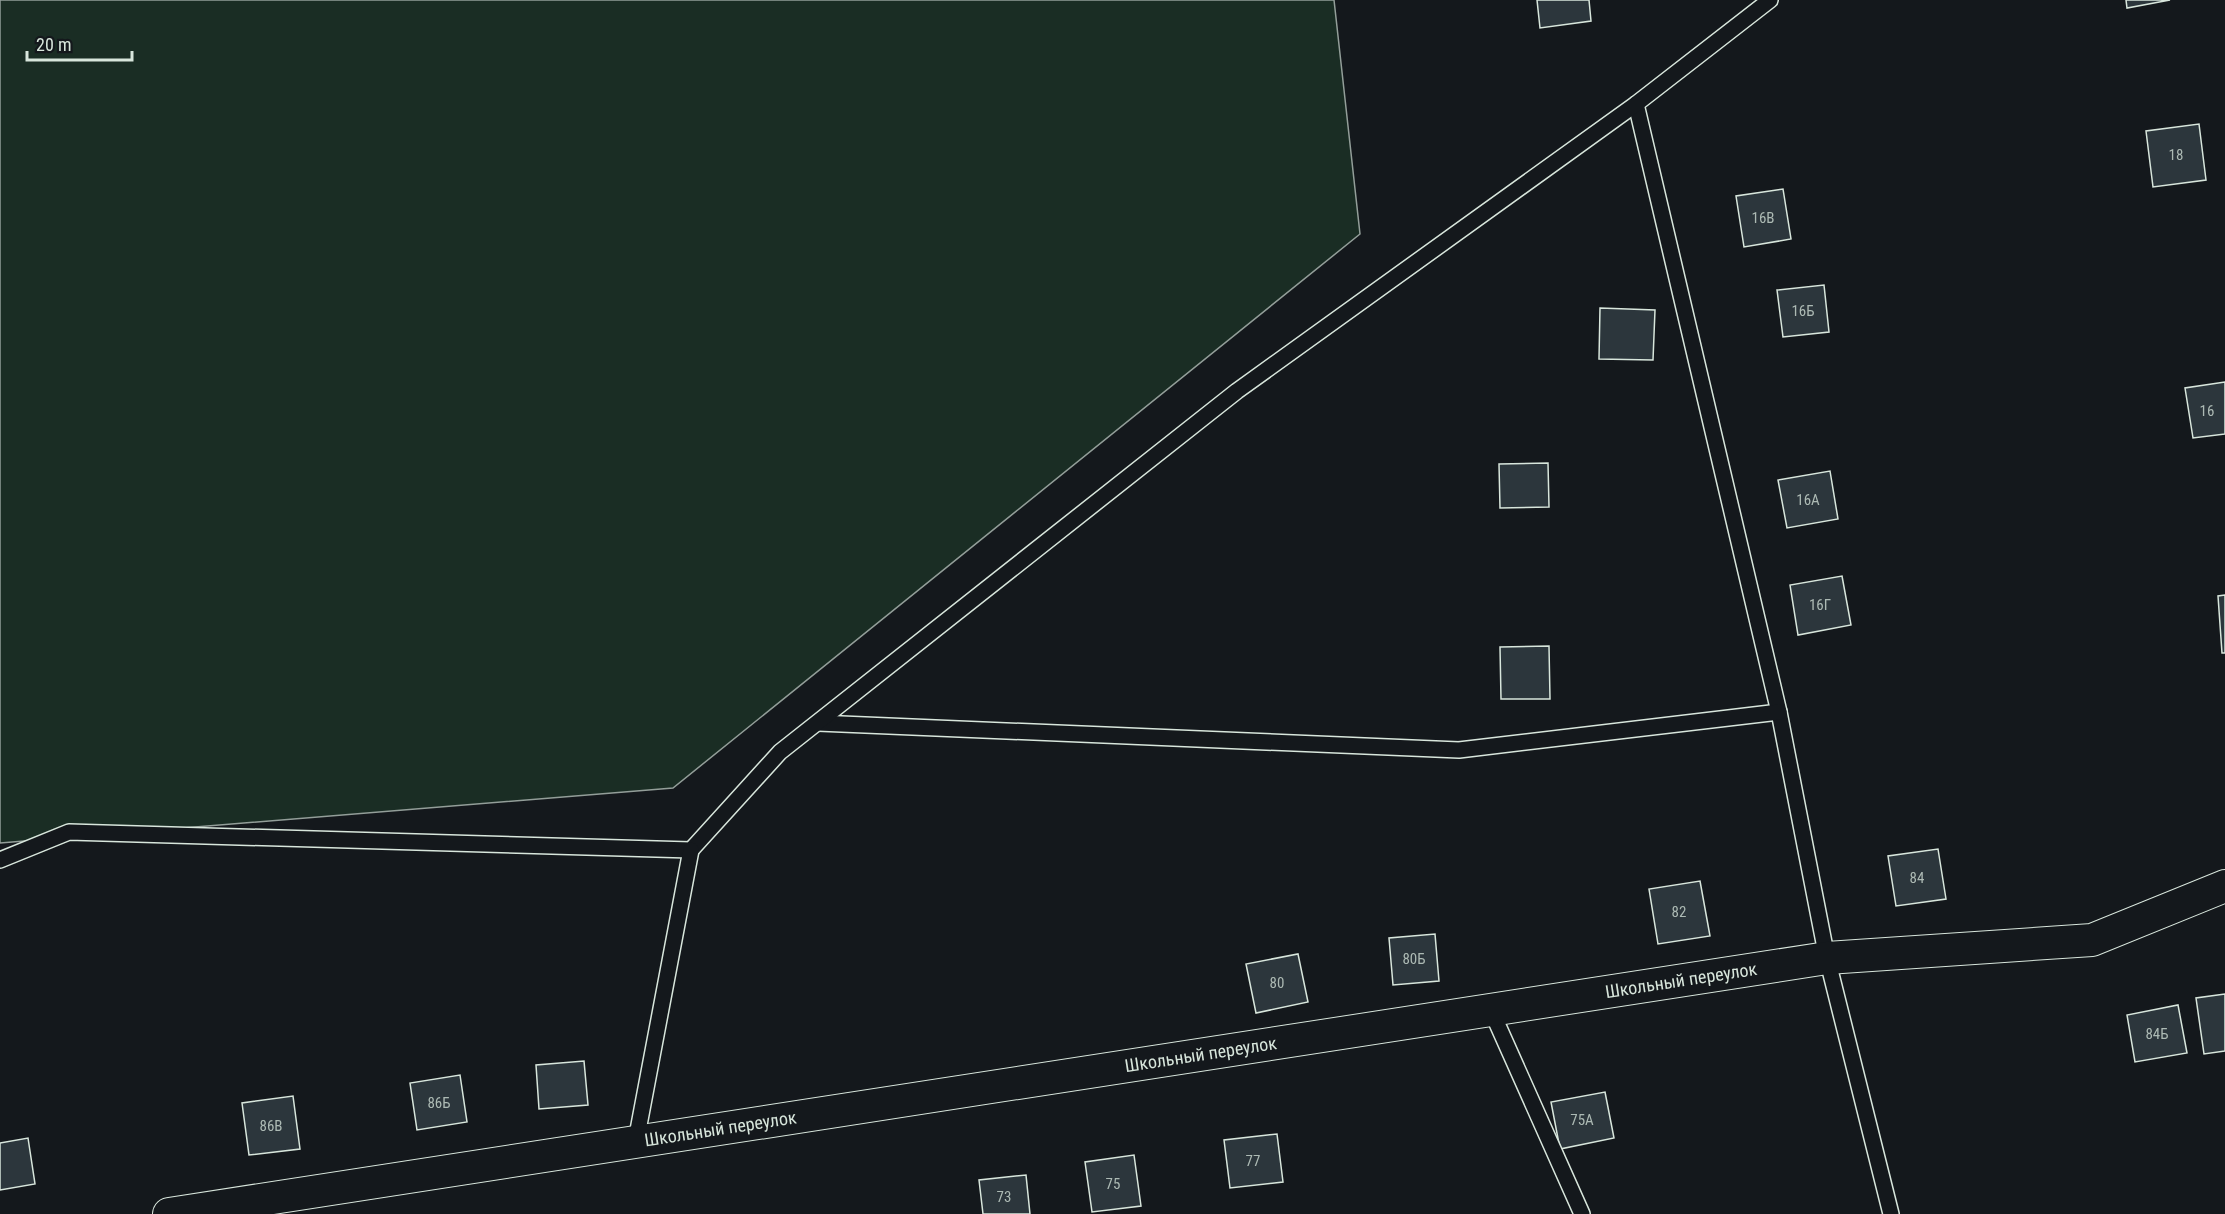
<svg xmlns="http://www.w3.org/2000/svg" width="2225" height="1214" font-family="'Roboto Condensed',sans-serif">
<style>
.green{fill:#1a2d24;stroke:#939e99;stroke-width:1.5}
.building{fill:#2c363c;stroke:#d8e6dc;stroke-width:1.5}
.lines{fill:none;stroke-linecap:round;stroke-linejoin:round}
.service-casing{stroke:#d8e6dc;stroke-width:18}
.minor-casing{stroke:#d8e6dc;stroke-width:34}
.service{stroke:#14181c;stroke-width:15}
.minor{stroke:#14181c;stroke-width:32}
.labels{text-anchor:middle;stroke-width:4.5;stroke-linejoin:round;paint-order:stroke}
.number-label{font-size:15px;fill:#adbab4}
.street-label{font-size:18px;fill:#d8e6dc;stroke:#14181c}
</style>
<rect width="100%" height="100%" fill="#14181c"/>
<path class="green" d="M 0,0 L 1334,0 L 1360,234 L 673,788 L 0,843 Z"/>
<g class="building">
<path d="M 1537,0 L 1589,0 L 1591,21 L 1540,28 Z"/>
<path d="M 2126,0 L 2170,0 L 2127,8 Z"/>
<path d="M 2199,124 L 2206,180 L 2153,187 L 2146,131 Z"/>
<path d="M 1783,189 L 1791,239 L 1744,247 L 1736,196 Z"/>
<path d="M 1824,285 L 1829,332 L 1783,337 L 1777,290 Z"/>
<path d="M 1600,308 L 1655,310 L 1653,360 L 1599,359 Z"/>
<path d="M 2225,382 L 2225,434 L 2193,438 L 2185,388 Z"/>
<path d="M 1548,463 L 1549,507 L 1500,508 L 1499,464 Z"/>
<path d="M 1830,471 L 1838,519 L 1787,528 L 1778,480 Z"/>
<path d="M 1842,576 L 1851,625 L 1798,635 L 1790,585 Z"/>
<path d="M 2225,595 L 2225,653 L 2222,653 L 2218,596 Z"/>
<path d="M 1549,646 L 1550,699 L 1501,699 L 1500,647 Z"/>
<path d="M 1938,849 L 1946,899 L 1896,906 L 1888,856 Z"/>
<path d="M 1700,881 L 1710,936 L 1658,944 L 1649,889 Z"/>
<path d="M 1435,934 L 1439,981 L 1393,985 L 1389,938 Z"/>
<path d="M 1298,954 L 1308,1002 L 1256,1013 L 1246,964 Z"/>
<path d="M 2225,994 L 2225,1051 L 2204,1054 L 2196,998 Z"/>
<path d="M 2178,1005 L 2187,1053 L 2135,1062 L 2127,1015 Z"/>
<path d="M 584,1061 L 588,1105 L 539,1109 L 536,1065 Z"/>
<path d="M 460,1075 L 467,1122 L 417,1130 L 410,1083 Z"/>
<path d="M 1605,1092 L 1614,1138 L 1560,1149 L 1551,1102 Z"/>
<path d="M 293,1096 L 300,1149 L 249,1155 L 242,1103 Z"/>
<path d="M 1277,1134 L 1283,1182 L 1230,1188 L 1224,1140 Z"/>
<path d="M 28,1138 L 35,1184 L 0,1190 L 0,1143 Z"/>
<path d="M 1134,1155 L 1141,1206 L 1092,1212 L 1085,1162 Z"/>
<path d="M 1026,1175 L 1030,1214 L 983,1214 L 979,1180 Z"/>
</g>
<g class="lines">
<defs>
<g id="service">
<path d="M 1636,104 L 1779,712 L 1827,958 L 1891,1214"/>
<path d="M 818,723 L 1459,750 L 1779,712"/>
<path d="M 0,860 L 69,832 L 691,850 L 780,752 L 1237,391 L 1636,104 L 1770,0"/>
<path d="M 1491,1010 L 1582,1214"/>
<path d="M 636,1141 L 691,850"/>
</g>
<g id="minor">
<path id="s1" d="M 169,1214 L 1827,958 L 2092,940 L 2225,886"/>
</g>
</defs>
<use href="#service" class="service-casing"/>
<use href="#minor" class="minor-casing"/>
<use href="#service" class="service"/>
<use href="#minor" class="minor"/>
</g>
<g class="labels">
<g class="number-label">
<text x="2176" y="160">18</text>
<text x="1763" y="223">16В</text>
<text x="1803" y="316">16Б</text>
<text x="2207" y="416">16</text>
<text x="1808" y="505">16А</text>
<text x="1820" y="610">16Г</text>
<text x="1917" y="883">84</text>
<text x="1679" y="917">82</text>
<text x="1414" y="964">80Б</text>
<text x="1277" y="988">80</text>
<text x="2157" y="1039">84Б</text>
<text x="439" y="1108">86Б</text>
<text x="1582" y="1125">75А</text>
<text x="271" y="1131">86В</text>
<text x="1253" y="1166">77</text>
<text x="1113" y="1189">75</text>
<text x="1004" y="1202">73</text>
</g>
<g class="street-label">
<text dy="6" stroke="none"><textPath href="#s1" startOffset="1530">Школьный переулок</textPath></text>
<text dy="6" stroke="none"><textPath href="#s1" startOffset="1044">Школьный переулок</textPath></text>
<text dy="6" stroke="none"><textPath href="#s1" startOffset="558">Школьный переулок</textPath></text>
</g>
</g>
<path d="M27 51v9h105v-9" fill="none" stroke="#d8e6dc" stroke-width="3"/>
<text x="36" y="51" font-size="18" fill="#d8e6dc" stroke="#14181c" stroke-width="4.5" paint-order="stroke">20 m</text>
</svg>
